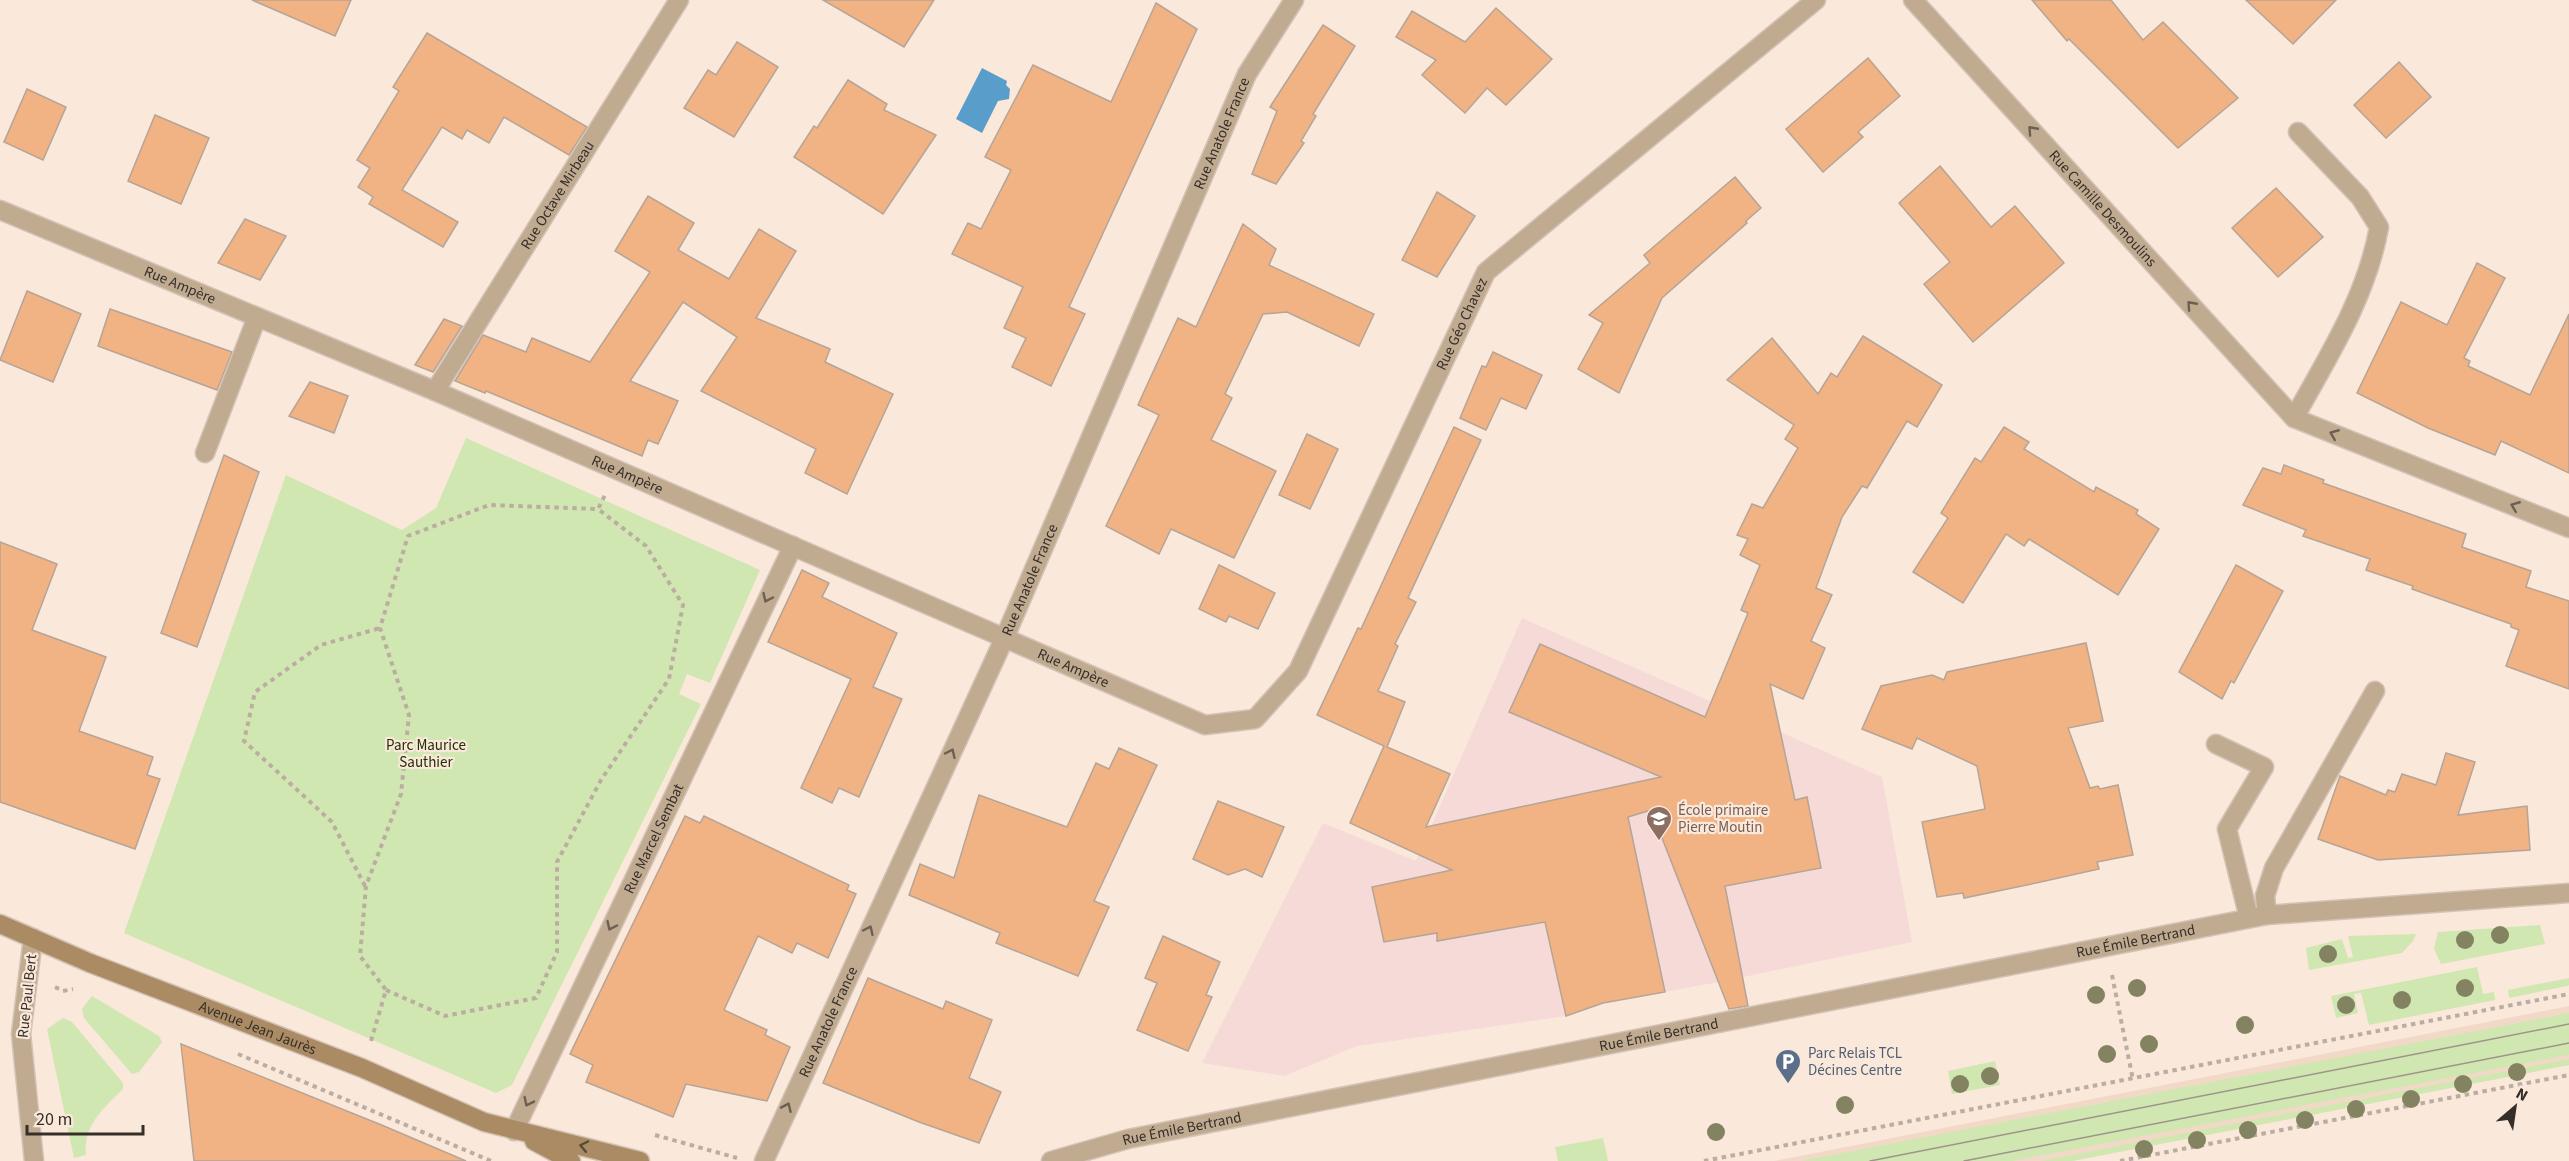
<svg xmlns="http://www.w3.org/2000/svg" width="2569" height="1161" font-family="'Source Sans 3',sans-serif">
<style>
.built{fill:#f2d9c7}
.education{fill:#f5dad7}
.green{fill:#d0e7b1}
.water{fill:#599ecb}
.building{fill:#f1b383;stroke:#b5a497;stroke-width:1.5}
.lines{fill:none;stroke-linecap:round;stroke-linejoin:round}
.service-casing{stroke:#d3c3b7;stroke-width:21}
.minor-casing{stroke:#d3c3b7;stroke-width:21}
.secondary-casing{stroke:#d3c3b7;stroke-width:21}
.path{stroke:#bcada2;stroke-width:4;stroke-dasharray:4.5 4.5;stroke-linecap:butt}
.service{stroke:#c0ab91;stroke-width:18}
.minor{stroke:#c0ab91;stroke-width:18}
.secondary{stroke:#aa8b64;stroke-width:18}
.tram{stroke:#a09389;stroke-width:1.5}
.tree{fill:#838362}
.oneway{stroke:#6d6053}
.oneway2{stroke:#584a3b}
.labels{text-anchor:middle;stroke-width:4.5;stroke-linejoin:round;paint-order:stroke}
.street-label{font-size:15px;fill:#352e29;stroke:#fae8da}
.park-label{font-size:15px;fill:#213000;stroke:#fae8da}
.education-label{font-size:15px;fill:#785e54;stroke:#fae8da;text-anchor:start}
.service-label{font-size:15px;fill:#4e5e75;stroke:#fae8da;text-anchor:start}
</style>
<rect width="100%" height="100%" fill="#fae8da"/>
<path class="built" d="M 2569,1006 L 2569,1065 L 2072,1161 L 1774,1161 Z"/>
<path class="education" d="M 1522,618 L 1882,777 L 1912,942 L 1719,982 L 1603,1003 L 1565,1016 L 1357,1046 L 1284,1076 L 1202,1063 L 1323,823 L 1416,861 Z"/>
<g class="green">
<path d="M 466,438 L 760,570 L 710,683 L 687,674 L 679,694 L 701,704 L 512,1085 L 496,1093 L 124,933 L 286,475 L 402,530 L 436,508 Z"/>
<path d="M 2540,925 L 2545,944 L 2441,964 L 2434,949 L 2438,932 Z"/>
<path d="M 2416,934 L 2413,941 L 2402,953 L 2309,970 L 2306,948 L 2342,939 L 2348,958 L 2353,957 L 2348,936 Z"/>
<path d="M 2477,967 L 2483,994 L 2494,992 L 2495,1000 L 2369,1025 L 2361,993 L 2354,994 L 2358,1013 L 2336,1018 L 2331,996 Z"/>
<path d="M 2569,978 L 2569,985 L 2567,986 L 2509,998 L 2508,990 Z"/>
<path d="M 92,996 L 159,1036 L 162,1042 L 139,1072 L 132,1074 L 84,1018 L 82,1009 Z"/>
<path d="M 2569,1013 L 2569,1055 L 2012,1161 L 1801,1161 Z"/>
<path d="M 63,1018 L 72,1022 L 123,1083 L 123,1089 C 103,1109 83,1125 86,1155 L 74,1158 L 47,1029 Z"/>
<path d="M 2569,1059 L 2569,1065 L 2072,1161 L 2040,1161 Z"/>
<path d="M 1995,1061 L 2000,1085 L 1952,1094 L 1948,1071 Z"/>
<path d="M 1603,1138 L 1608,1161 L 1558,1161 L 1555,1147 Z"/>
</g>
<path class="water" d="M 982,68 L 1007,81 L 1006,85 L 1010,89 L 1009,99 L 998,101 L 982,133 L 956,119 Z"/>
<g class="building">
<path d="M 252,0 L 351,0 L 335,36 Z"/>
<path d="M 823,0 L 934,0 L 904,47 Z"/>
<path d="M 2032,0 L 2111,0 L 2143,40 L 2163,22 L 2238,98 L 2178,148 L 2069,39 L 2067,41 Z"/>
<path d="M 2246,0 L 2336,0 L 2293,44 Z"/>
<path d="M 1156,3 L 1197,29 L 1069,307 L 1085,314 L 1051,386 L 1012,367 L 1026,338 L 1004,328 L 1023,287 L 952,254 L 968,223 L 981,229 L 1011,170 L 985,157 L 1033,65 L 1111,102 Z"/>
<path d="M 1496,8 L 1552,59 L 1506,105 L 1487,88 L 1465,113 L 1422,75 L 1436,60 L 1396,37 L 1412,11 L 1465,42 Z"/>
<path d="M 1323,25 L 1355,46 L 1313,114 L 1316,116 L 1301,141 L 1304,143 L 1276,184 L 1252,174 L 1277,111 L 1270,107 Z"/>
<path d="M 427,33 L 587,127 L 569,155 L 504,117 L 489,143 L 467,130 L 462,139 L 442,127 L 402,190 L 458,222 L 443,247 L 369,204 L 373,197 L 358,187 L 370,168 L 357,160 L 399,91 L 393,87 Z"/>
<path d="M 737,42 L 778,67 L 734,137 L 684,108 L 708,70 L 716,75 Z"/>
<path d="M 1868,58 L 1900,96 L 1858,132 L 1863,137 L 1823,172 L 1786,129 Z"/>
<path d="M 2399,62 L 2431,97 L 2386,138 L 2354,105 Z"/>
<path d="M 848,80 L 887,104 L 884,110 L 936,135 L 883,214 L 794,157 L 814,126 L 817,128 Z"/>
<path d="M 27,89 L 66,107 L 43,160 L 4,142 Z"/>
<path d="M 155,115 L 209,138 L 181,204 L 128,181 Z"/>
<path d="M 1940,166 L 1991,227 L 2015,206 L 2064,263 L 1973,342 L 1924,284 L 1950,262 L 1899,203 Z"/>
<path d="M 1735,177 L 1761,208 L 1746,221 L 1747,223 L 1662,298 L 1619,393 L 1578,369 L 1603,323 L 1589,315 L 1650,263 L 1644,255 Z"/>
<path d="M 2276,188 L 2323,237 L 2278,277 L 2232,228 Z"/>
<path d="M 1437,192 L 1475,216 L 1437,277 L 1402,260 Z"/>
<path d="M 648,196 L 694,223 L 678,250 L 729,279 L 759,229 L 796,251 L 756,318 L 830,349 L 825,362 L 893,394 L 847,494 L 805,473 L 816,449 L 701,391 L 737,337 L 683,302 L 630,381 L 678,401 L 658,444 L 648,440 L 642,456 L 486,391 L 485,393 L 455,381 L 483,335 L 526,352 L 532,338 L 590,362 L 650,272 L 615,251 Z"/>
<path d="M 245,219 L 286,236 L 260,280 L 218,263 Z"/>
<path d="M 1243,224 L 1276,249 L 1269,265 L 1374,314 L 1359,346 L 1287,312 L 1263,314 L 1225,394 L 1232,398 L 1211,440 L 1276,471 L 1234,558 L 1171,529 L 1159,554 L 1106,526 L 1159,415 L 1138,405 L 1158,361 L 1178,318 L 1196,327 Z"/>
<path d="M 2477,263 L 2505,278 L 2464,358 L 2470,361 L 2468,366 L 2530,395 L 2569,314 L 2569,473 L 2501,441 L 2495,455 L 2428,428 L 2357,393 L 2401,302 L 2447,325 Z"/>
<path d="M 27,291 L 81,314 L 53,382 L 0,360 Z"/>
<path d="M 110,309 L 232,352 L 217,390 L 98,346 Z"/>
<path d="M 444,319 L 462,326 L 433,372 L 415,365 Z"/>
<path d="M 1863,336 L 1942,385 L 1917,427 L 1907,421 L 1867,488 L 1862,486 L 1842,517 L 1816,588 L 1832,595 L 1811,641 L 1825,648 L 1803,699 L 1770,684 L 1795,800 L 1807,797 L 1821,868 L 1725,886 L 1748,1006 L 1729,1009 L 1651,810 L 1628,817 L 1665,992 L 1603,1003 L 1566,1016 L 1545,922 L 1437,941 L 1437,933 L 1384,942 L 1372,887 L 1452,870 L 1350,823 L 1384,746 L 1317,715 L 1358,628 L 1361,629 L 1454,427 L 1481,440 L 1408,598 L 1416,602 L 1395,644 L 1398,646 L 1378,691 L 1405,702 L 1387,747 L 1450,774 L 1426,827 L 1661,777 L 1509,712 L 1540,644 L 1705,717 L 1748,613 L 1741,610 L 1760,565 L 1740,555 L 1748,539 L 1737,535 L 1752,504 L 1763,508 L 1798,448 L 1785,439 L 1794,425 L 1727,380 L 1772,338 L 1818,394 L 1831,373 L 1837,377 Z"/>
<path d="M 1493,352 L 1542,375 L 1526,409 L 1501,398 L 1486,430 L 1460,418 L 1482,366 L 1486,367 Z"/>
<path d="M 310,382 L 348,396 L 334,433 L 289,416 Z"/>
<path d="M 2004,427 L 2029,442 L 2024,449 L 2094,492 L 2096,487 L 2138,510 L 2136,514 L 2159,529 L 2118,595 L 2029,539 L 2024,546 L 2006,534 L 1963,603 L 1913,572 L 1948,518 L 1941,513 L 1975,458 L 1981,462 Z"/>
<path d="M 1307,434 L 1338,449 L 1310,509 L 1279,495 Z"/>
<path d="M 224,455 L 259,472 L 197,647 L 161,633 Z"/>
<path d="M 2284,465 L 2324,480 L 2323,483 L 2466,534 L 2462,547 L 2531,571 L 2526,587 L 2569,601 L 2569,689 L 2506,666 L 2519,630 L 2511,627 L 2511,624 L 2412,589 L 2413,586 L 2366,570 L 2370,559 L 2303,536 L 2306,530 L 2243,505 L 2263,468 L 2281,474 Z"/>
<path d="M 0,542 L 57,564 L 32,630 L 106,657 L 79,731 L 153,757 L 147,775 L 160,779 L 135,849 L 0,802 Z"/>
<path d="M 1219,565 L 1275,593 L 1258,629 L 1229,616 L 1226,622 L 1199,609 Z"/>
<path d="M 2236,565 L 2283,591 L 2234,683 L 2231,681 L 2222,699 L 2179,672 Z"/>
<path d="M 802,570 L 829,583 L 822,597 L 897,633 L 873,687 L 902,699 L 859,797 L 839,788 L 832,803 L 801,788 L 851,679 L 768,642 Z"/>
<path d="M 2086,643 L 2103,721 L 2068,728 L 2090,788 L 2098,786 L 2100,789 L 2118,785 L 2133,855 L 2097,862 L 2099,869 L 2036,883 L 1964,898 L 1963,893 L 1937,897 L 1922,822 L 1985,809 L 1977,766 L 1917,738 L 1912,749 L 1862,729 L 1881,686 L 1932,675 L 1944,680 L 1947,672 Z"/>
<path d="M 1119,748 L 1157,765 L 1094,901 L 1109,907 L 1078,976 L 996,943 L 1000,933 L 909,895 L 920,864 L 954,878 L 979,795 L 1067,827 L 1096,763 L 1109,769 Z"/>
<path d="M 2446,753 L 2475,762 L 2458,815 L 2527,806 L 2530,850 L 2378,860 L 2318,839 L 2340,776 L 2386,795 L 2388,790 L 2395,792 L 2402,774 L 2436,785 Z"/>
<path d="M 1218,801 L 1284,827 L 1262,877 L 1245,869 L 1228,875 L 1193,859 Z"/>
<path d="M 685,816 L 700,823 L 704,816 L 849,885 L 847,890 L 856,894 L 828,958 L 797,943 L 792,953 L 758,936 L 724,1010 L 767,1030 L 765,1035 L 790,1047 L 767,1101 L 686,1084 L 673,1117 L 586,1082 L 593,1065 L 570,1054 Z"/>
<path d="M 1163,936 L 1220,962 L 1206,995 L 1212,997 L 1188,1051 L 1137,1030 L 1157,983 L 1145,978 Z"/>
<path d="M 868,978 L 943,1009 L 946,1001 L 992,1020 L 969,1078 L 1001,1092 L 979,1143 L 919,1122 L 823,1083 Z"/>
<path d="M 181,1044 L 384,1126 L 466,1161 L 194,1161 Z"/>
</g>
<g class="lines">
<defs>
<g id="service">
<path d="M 205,453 L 257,317"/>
<path d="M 2216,744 L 2264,767 L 2227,829 L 2249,918"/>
</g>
<g id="minor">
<path id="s1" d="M 1913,0 L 2294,418 L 2569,528"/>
<path id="s2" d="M 0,210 L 435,391 L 1205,725 L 1255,719 L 1298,671 L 1486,272 L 1816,0"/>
<path id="s3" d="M 435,391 L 679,0"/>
<path d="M 2294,418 C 2328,357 2367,296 2379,227 L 2360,197 L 2298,132"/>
<path d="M 2267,915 L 2265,896 L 2274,868 L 2375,691"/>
<path d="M 33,938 L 21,1034 L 34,1161"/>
<path id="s4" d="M 514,1131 L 793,546"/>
<path id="s5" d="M 764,1161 L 1005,637 L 1247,74 L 1294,0"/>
<path id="s6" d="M 1051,1161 L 1128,1139 L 2267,915 L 2569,893"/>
</g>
<g id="secondary">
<path id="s7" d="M 0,924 L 90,963 L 362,1068 L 484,1122 L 640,1161"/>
<path d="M 534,1141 L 571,1161"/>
</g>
</defs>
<use href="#service" class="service-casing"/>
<use href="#minor" class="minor-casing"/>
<use href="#secondary" class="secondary-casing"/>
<g class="path">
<path d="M 365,886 L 332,822 L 244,741 L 255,692 L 321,645 L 380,628"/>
<path d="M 2112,975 L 2133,1080"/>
<path d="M 55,987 L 63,991 L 73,989"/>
<path d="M 386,990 L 445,1016 L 536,998 L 557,952 L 557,862 L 601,780 L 669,679 L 683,605 L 646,546 L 598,509"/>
<path d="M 371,1041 L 386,990 L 360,956 L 366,886 L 401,794 L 409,715 L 380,628 L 408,536 L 489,505 L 598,509 L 605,495"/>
<path d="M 238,1054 L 491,1161"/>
<path d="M 655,1135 L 737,1158"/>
<path d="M 1704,1161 L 2569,994"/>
<path d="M 2120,1161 L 2569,1075"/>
</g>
<use href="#service" class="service"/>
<use href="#minor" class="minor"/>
<use href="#secondary" class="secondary"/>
<g class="tram">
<path d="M 1870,1161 L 2569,1024"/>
<path d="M 1964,1161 L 2569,1043"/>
</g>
</g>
<g class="tree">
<circle cx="2500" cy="935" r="9"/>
<circle cx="2465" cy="940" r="9"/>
<circle cx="2328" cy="954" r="9"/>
<circle cx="2137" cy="988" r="9"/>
<circle cx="2465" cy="988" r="9"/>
<circle cx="2096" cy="995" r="9"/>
<circle cx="2402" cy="1000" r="9"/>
<circle cx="2346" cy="1005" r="9"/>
<circle cx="2245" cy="1025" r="9"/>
<circle cx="2149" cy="1044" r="9"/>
<circle cx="2107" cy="1054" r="9"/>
<circle cx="2517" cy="1072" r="9"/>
<circle cx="1990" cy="1076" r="9"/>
<circle cx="1960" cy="1084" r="9"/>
<circle cx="2463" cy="1084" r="9"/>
<circle cx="2411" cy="1099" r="9"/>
<circle cx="1845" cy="1105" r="9"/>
<circle cx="2356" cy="1109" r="9"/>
<circle cx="2305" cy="1120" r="9"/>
<circle cx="2248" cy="1130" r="9"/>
<circle cx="1716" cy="1132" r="9"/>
<circle cx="2197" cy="1140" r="9"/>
<circle cx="2144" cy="1149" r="9"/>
</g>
<defs><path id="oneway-chevron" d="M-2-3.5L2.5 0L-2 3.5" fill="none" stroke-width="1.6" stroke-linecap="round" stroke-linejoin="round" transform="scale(1.5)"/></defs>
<g class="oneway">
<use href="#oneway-chevron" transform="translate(2032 130) rotate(-132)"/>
<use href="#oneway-chevron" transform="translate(2191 305) rotate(-132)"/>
<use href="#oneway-chevron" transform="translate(2334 434) rotate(-158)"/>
<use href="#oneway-chevron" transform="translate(2515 506) rotate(-158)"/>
<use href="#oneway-chevron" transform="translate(767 598) rotate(115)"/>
<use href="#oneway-chevron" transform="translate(951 753) rotate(-65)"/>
<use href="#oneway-chevron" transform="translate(611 926) rotate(115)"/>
<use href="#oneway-chevron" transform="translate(869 930) rotate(-65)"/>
<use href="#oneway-chevron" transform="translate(528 1102) rotate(116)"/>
<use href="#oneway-chevron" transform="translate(787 1107) rotate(-66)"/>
</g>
<use class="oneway2" href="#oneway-chevron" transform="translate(584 1146) rotate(-168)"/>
<defs>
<symbol id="school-pin" viewBox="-11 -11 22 30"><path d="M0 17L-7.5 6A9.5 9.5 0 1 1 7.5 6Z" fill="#8d6e63" stroke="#fae8da"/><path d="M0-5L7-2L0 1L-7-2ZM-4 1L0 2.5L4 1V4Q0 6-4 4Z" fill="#fff"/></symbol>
<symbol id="parking-pin" viewBox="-11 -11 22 30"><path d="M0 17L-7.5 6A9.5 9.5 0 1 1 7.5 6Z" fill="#5c6f8a" stroke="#fae8da"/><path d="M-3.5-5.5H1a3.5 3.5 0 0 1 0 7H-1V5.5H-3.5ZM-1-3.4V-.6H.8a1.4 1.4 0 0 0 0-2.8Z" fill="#fff"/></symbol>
</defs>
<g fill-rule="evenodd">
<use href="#school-pin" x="1644" y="804" width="30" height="40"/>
<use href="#parking-pin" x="1773" y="1047" width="30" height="40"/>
</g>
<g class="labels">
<g class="street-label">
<text dy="5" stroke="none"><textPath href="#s5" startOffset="1125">Rue Anatole France</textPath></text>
<text dy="5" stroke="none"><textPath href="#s3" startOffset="231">Rue Octave Mirbeau</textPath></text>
<text dy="5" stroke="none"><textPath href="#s1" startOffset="282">Rue Camille Desmoulins</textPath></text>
<text dy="5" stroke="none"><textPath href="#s2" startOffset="195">Rue Ampère</textPath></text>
<text dy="5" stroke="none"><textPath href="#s2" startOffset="1809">Rue Géo Chavez</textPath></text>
<text dy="5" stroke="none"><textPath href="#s2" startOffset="681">Rue Ampère</textPath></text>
<text dy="5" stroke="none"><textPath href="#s5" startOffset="639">Rue Anatole France</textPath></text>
<text dy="5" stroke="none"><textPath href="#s2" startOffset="1167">Rue Ampère</textPath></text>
<text dy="5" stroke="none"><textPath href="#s4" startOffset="324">Rue Marcel Sembat</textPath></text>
<text dy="5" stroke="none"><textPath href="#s6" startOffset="1107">Rue Émile Bertrand</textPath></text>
<text transform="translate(27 996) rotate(-84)" y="5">Rue Paul Bert</text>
<text dy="5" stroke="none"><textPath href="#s5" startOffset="153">Rue Anatole France</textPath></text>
<text dy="5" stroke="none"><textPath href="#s7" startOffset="278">Avenue Jean Jaurès</textPath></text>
<text dy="5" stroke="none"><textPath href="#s6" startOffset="621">Rue Émile Bertrand</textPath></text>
<text dy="5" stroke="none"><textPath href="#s6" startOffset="135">Rue Émile Bertrand</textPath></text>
</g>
<g class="park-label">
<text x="426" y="750">Parc Maurice<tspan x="426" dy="17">Sauthier</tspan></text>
</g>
<g class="education-label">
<text x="1678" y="815">École primaire<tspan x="1678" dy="17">Pierre Moutin</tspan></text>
</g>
<g class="service-label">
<text x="1808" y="1058">Parc Relais TCL<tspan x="1808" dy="17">Décines Centre</tspan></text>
</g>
</g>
<g transform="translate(2515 1107) rotate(29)" stroke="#fae8da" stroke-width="4.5" paint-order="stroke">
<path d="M0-4.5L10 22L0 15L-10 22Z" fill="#352e29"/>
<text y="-9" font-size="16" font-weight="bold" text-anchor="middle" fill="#352e29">N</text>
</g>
<path d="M27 1125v9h116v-9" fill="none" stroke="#352e29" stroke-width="3"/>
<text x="36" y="1125" font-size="18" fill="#352e29" stroke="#fae8da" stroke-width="4.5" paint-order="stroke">20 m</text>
</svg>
